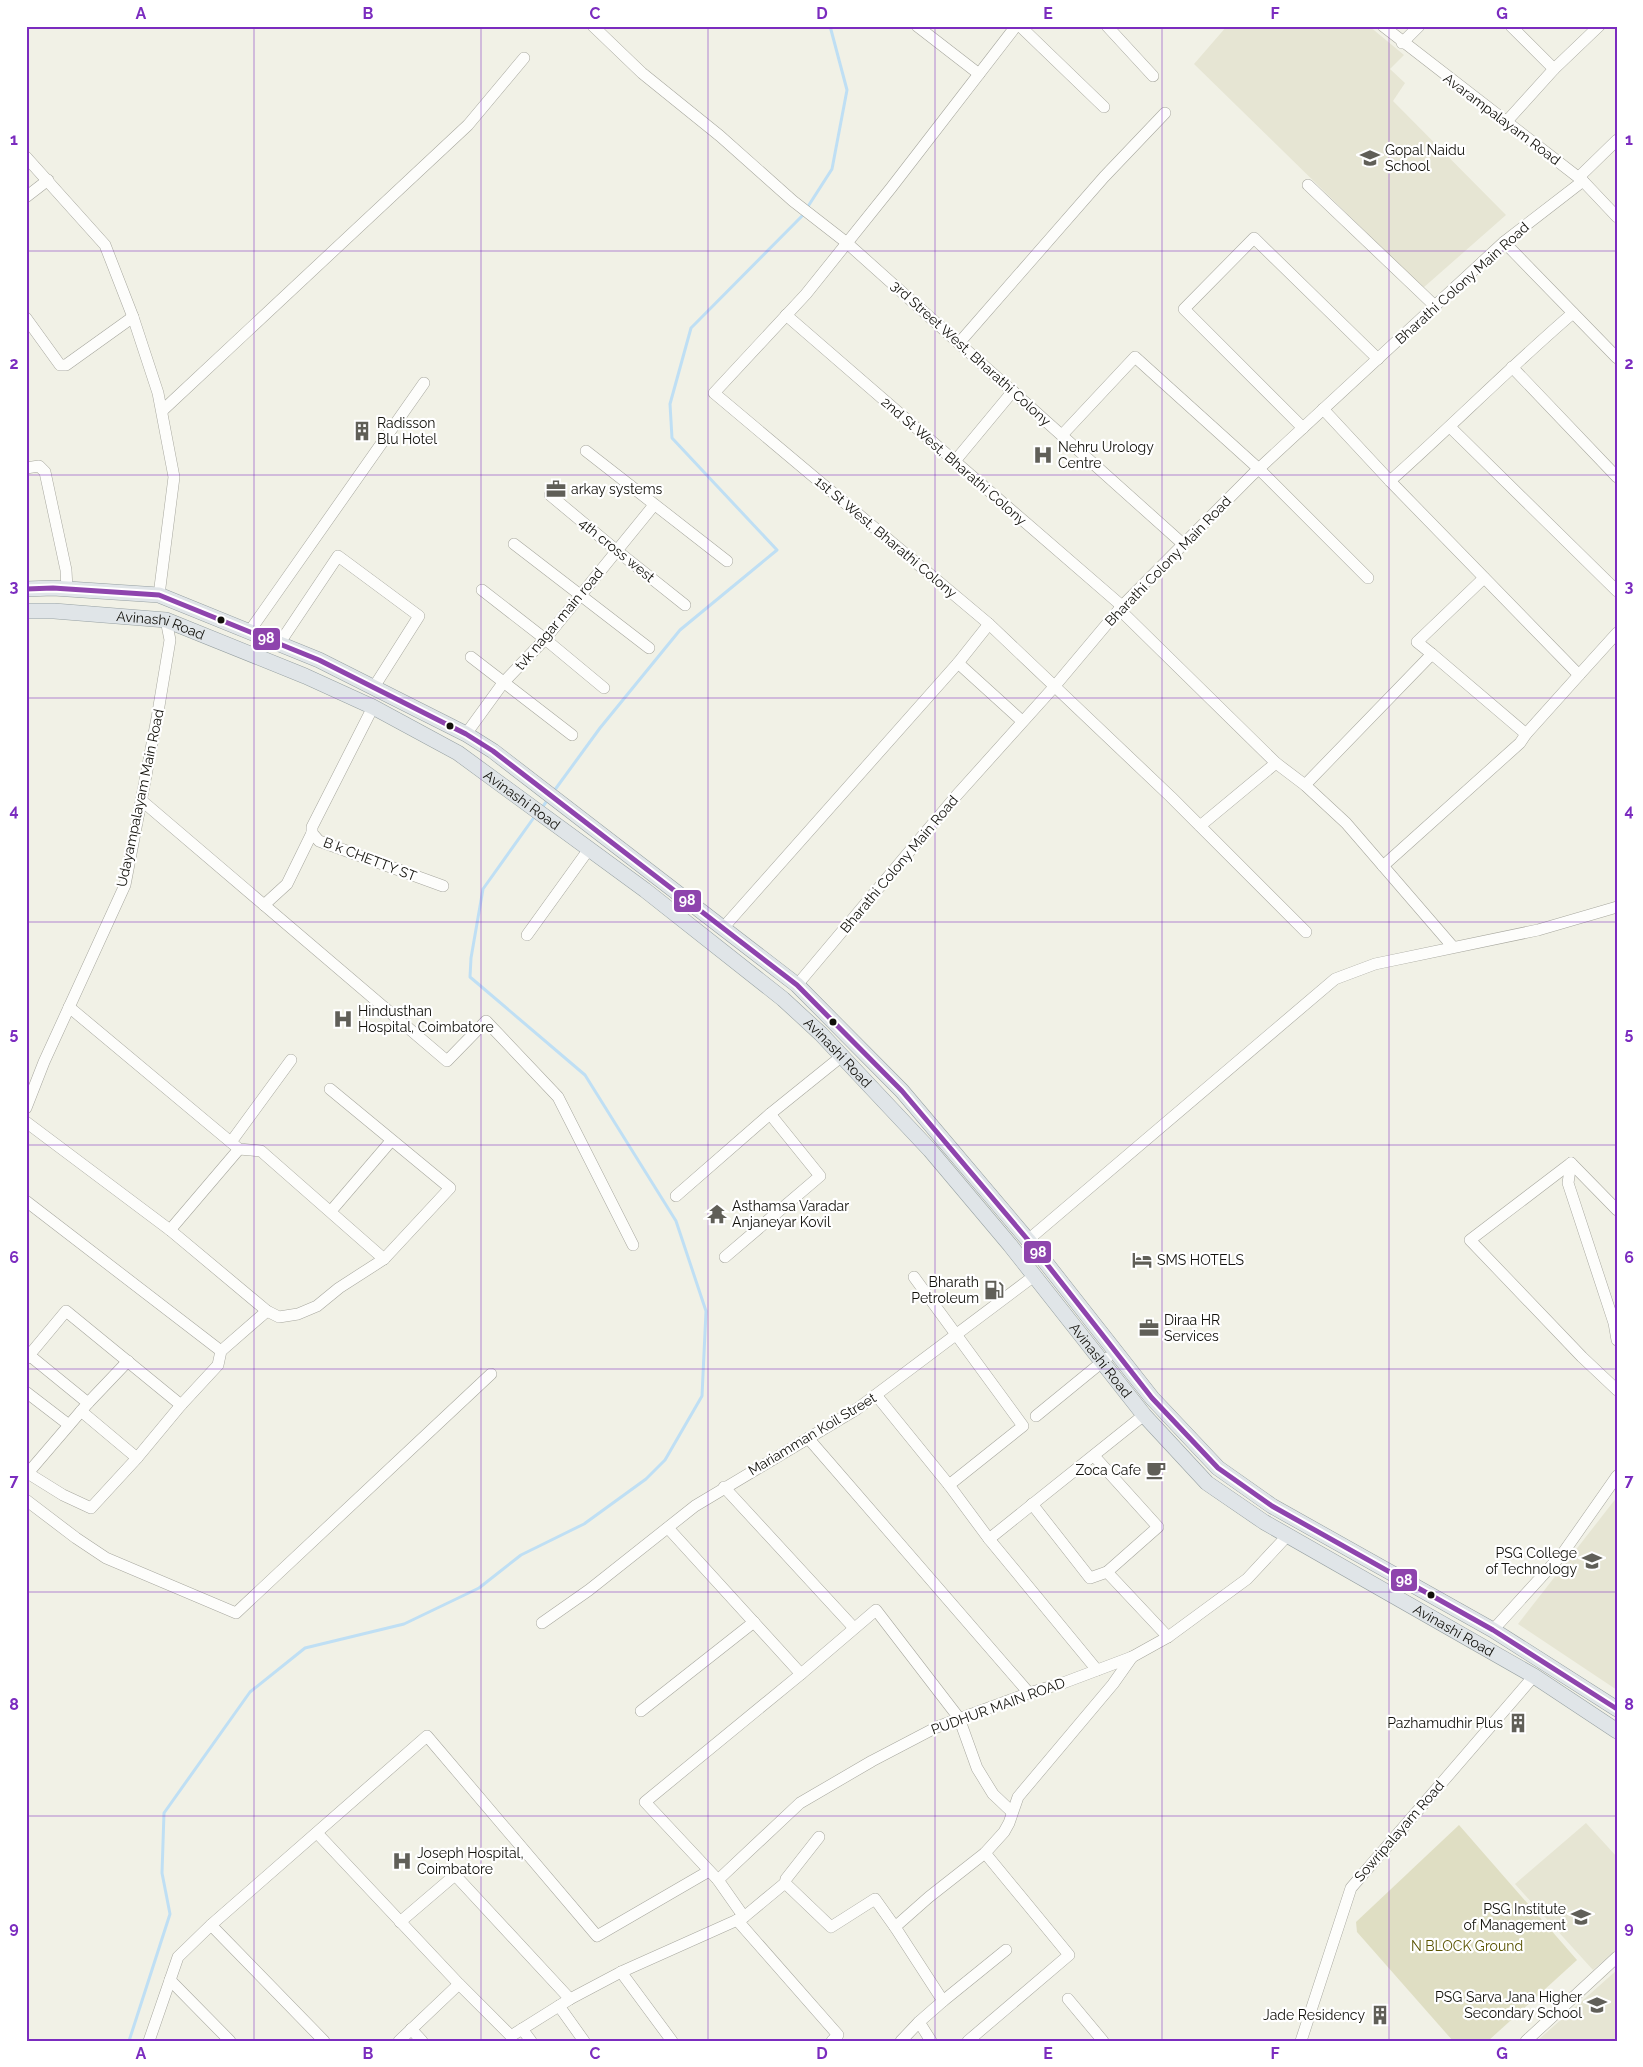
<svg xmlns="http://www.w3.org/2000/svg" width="1643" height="2067" font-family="Raleway,sans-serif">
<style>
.built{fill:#e6e5d3}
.green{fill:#dfdec3}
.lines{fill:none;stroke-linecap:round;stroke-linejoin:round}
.stream{stroke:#bfdff4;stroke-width:3}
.minor-casing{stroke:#a7a79e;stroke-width:12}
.major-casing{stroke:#97a1a3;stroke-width:16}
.minor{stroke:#fdfdfb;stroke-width:11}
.major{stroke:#e0e5e8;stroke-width:15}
.bus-1-casing{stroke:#fff;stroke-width:9}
.bus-1{stroke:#8e44ad;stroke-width:5}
.grid{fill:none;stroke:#7b2cbf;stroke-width:1;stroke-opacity:0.55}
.bus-dot{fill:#12110b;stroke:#fff;stroke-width:2}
.labels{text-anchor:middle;stroke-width:4.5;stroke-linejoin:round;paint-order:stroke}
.street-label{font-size:14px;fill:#12110b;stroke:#fff}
.poi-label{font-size:14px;fill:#12110b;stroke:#fff;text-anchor:start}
.park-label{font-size:14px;fill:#595300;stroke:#fff}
.line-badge{stroke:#fff;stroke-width:2}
.badge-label{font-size:14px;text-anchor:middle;font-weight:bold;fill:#fff}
.neatline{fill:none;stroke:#7b2cbf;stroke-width:2}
.grid-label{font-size:16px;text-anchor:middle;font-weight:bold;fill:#7b2cbf}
</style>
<rect width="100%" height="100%" fill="#f1f1e6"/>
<g class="built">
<path d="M 1227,26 L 1369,26 L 1404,55 L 1390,69 L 1405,83 L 1393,101 L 1506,215 L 1423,288 L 1194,64 Z"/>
<path d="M 1617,1497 L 1617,1690 L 1518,1624 Z"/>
<path d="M 1586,1823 L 1617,1857 L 1617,1949 L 1593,1970 L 1515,1884 Z"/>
<path d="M 1617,1970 L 1617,2041 L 1537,2041 Z"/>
</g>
<path class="green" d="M 1459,1825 L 1577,1960 L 1488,2041 L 1453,2041 L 1357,1932 L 1356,1922 Z"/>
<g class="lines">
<g class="stream">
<path d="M 807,208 L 832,169 L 847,90 L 830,26"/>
<path d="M 554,791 L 600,728 L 680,630 L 777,550 L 672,438 L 670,404 L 691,328 L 804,214"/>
<path d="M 541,809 L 549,798"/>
<path d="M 129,2041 L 170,1914 L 162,1873 L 164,1813 L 250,1692 L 305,1648 L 404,1624 L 479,1588 L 521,1555 L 584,1524 L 646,1479 L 665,1460 L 702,1396 L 706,1311 L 676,1221 L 585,1075 L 470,977 L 471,958 L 483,889 L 535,816"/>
</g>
<defs>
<g id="minor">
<path d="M 593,26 L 642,73 L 720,136 L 793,201 L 847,243 L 1183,544"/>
<path d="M 917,26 L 979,74"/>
<path d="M 1016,26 L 891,188 L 806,294 L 714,393 L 989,624 L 1171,797 L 1306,932"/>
<path d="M 1020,26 L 1104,107"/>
<path d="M 1107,26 L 1153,76"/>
<path d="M 1383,26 L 1583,181 L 1617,217"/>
<path d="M 1511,26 L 1554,69"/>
<path d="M 1402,43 L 1419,26"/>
<path d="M 1507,121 L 1554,69 L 1599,26"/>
<path d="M 26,157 L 105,245 L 133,317 L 158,393 L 174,477 L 159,595"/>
<path d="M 1579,177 L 1617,140"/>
<path d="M 1308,185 L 1435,306"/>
<path d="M 26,197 L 48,180"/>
<path d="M 1504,242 L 1617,358"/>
<path d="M 786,315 L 1122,606"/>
<path d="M 26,318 L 60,365 L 66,365 L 133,317"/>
<path d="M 959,343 L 1104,177 L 1165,113"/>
<path d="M 1512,367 L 1617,477"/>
<path d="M 1323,409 L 1390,481 L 1579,675 L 1617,633"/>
<path d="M 163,410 L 468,125 L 524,58"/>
<path d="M 1450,427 L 1617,591"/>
<path d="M 1303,428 L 1184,309 L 1254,238 L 1378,359"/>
<path d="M 1062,435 L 1135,357 L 1259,469 L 1368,578"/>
<path d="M 586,451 L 727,561"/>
<path d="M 955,461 L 1013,391"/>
<path d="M 26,468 L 39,466 L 45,472 L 66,570 L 67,589"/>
<path d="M 1390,481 C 1452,426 1510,367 1573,313"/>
<path d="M 550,495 L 616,550 L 685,605"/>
<path d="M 514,544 L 649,648"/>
<path d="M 482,590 L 545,639 L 604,688"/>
<path d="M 1119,609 L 1276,763 L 1305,785 L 1346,823 L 1453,947"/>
<path d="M 249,632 L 424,383"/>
<path d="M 279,644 L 338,556 L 419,616 L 374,687"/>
<path d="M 1432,654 L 1417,642 L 1484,578"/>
<path d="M 471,657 L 572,735"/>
<path d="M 958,663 L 1022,721"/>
<path d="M 373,707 L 312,827 L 312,833 L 319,841 L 443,886"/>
<path d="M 466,734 L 503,683 L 545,639 L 654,505"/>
<path d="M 1305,785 L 1432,654 L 1526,734"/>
<path d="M 141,800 L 447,1061 L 486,1021 L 558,1097 L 633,1245"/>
<path d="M 1200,826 L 1276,763"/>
<path d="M 1383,866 L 1520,743 L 1526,734 L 1579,675"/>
<path d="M 264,905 L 287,884 L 312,833"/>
<path d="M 723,928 L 958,663 L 989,624"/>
<path d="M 527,935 L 589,849"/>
<path d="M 797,985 L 956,796 L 1054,687 L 1122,606 L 1252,475 L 1504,242 L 1583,181"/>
<path d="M 69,1007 L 239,1149 L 261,1151 L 384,1259"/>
<path d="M 26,1108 L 44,1062 L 125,885 L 157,718 L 170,640 L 166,620"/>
<path d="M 26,1122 L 170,1230 L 239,1149"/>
<path d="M 231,1142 L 291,1060"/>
<path d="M 1571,1163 L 1568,1183 L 1614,1323 L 1617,1340"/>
<path d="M 676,1196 L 770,1114 L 842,1056"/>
<path d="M 26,1201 L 221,1351"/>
<path d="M 1617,1210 L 1571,1163 L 1470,1240 L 1582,1357 L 1617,1390"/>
<path d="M 331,1211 L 391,1141"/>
<path d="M 170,1230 L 267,1311 L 279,1317 L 298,1314 L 317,1306 L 339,1288 L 384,1259 L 450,1188 L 330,1089"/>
<path d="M 1028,1240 L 1335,979 L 1375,964 L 1538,930 L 1617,907"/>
<path d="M 725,1257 L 820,1176 L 770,1114"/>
<path d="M 914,1277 L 1023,1426 L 949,1485"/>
<path d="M 29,1355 L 88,1403"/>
<path d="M 26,1359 L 66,1311 L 181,1405"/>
<path d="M 26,1392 L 69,1425"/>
<path d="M 876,1395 L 949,1485 L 989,1539 L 1097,1670"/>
<path d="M 81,1411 L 137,1458"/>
<path d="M 1036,1416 L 1107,1358"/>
<path d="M 808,1438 L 1029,1693"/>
<path d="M 1094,1456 L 1158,1527 L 1107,1572"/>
<path d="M 26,1472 L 63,1495 L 91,1508 L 137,1458 L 181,1405 L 218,1365 L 221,1351 L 267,1311"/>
<path d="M 28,1473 L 88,1403 L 128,1361"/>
<path d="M 724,1487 L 854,1628"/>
<path d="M 26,1500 L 76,1538 L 106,1558 L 236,1613 L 491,1374"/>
<path d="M 1032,1504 L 1090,1578 L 1107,1572 L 1168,1637"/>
<path d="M 668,1528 L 801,1674"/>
<path d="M 989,1539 L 1144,1415"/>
<path d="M 542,1623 L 589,1590 L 695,1506 L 857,1409 L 1034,1276"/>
<path d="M 1493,1630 L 1563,1553 L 1617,1476"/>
<path d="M 641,1711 L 754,1622"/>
<path d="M 1012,1812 L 993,1794 L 977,1768 L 959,1718 L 876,1610 L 801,1674 L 645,1802 L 718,1880 L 800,1803 L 872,1761 L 937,1727 L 1029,1693 L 1063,1683 L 1132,1657 L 1168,1637 L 1247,1579 L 1288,1535"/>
<path d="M 317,1833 L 459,1984"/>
<path d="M 785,1883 L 831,1927 L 875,1899 L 895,1927"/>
<path d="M 744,1917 L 785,1883 L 786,1879 L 819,1837"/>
<path d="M 737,1920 L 838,2035 L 832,2041"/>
<path d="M 400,1922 L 455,1875 L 570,1999"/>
<path d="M 211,1925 L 324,2041"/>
<path d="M 621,1972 L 672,2041"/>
<path d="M 170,1980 L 230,2041"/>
<path d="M 1068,1999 L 1103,2041"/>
<path d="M 943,2001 L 1006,1950"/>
<path d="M 559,2006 L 584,2041"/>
<path d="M 411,2029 L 422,2041"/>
<path d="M 522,2029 L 531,2041"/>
<path d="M 149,2041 L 178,1957 L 211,1925 L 427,1736 L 597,1936 L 709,1871"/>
<path d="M 399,2041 L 459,1984 L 511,2036 L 570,1999 L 621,1972 L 744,1917 L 718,1880"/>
<path d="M 901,2041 L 919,2022"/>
<path d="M 931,2041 L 919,2022 L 943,2001 L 895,1927 L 929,1897 L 985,1853 L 1004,1832 L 1009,1823 L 1018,1797 L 1113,1684 L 1132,1657"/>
<path d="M 968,2041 L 1069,1955 L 985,1853"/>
<path d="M 1301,2041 L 1351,1888 L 1534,1676"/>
<path d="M 1526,2041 L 1617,1957"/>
</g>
<g id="major">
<path d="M 26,589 L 53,588 L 159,595 L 319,660 L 466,734 L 493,751 L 797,985 L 902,1091 L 1028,1240 L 1152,1398 L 1218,1468 L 1272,1506 L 1493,1630 L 1617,1709"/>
<path id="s1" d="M 26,611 L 54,611 L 166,620 L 305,676 L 373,707 L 458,753 L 645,890 L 783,999 L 821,1034 L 930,1150 L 1010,1245 L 1144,1415 L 1207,1483 L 1264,1522 L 1534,1676 L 1617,1731"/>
</g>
</defs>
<use href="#minor" class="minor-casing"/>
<use href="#major" class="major-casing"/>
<use href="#minor" class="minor"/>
<use href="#major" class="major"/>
<defs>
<path id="bus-1" d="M 26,589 L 53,588 L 159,595 L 319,660 L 466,734 L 493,751 L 797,985 L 902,1091 L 1028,1240 L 1152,1398 L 1218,1468 L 1272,1506 L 1493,1630 L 1617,1709"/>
</defs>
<use href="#bus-1" class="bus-1-casing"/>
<use href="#bus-1" class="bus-1"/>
</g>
<path class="grid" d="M 254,26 L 254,2041M 481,26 L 481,2041M 708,26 L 708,2041M 935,26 L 935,2041M 1162,26 L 1162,2041M 1389,26 L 1389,2041M 26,251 L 1617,251M 26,475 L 1617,475M 26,698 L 1617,698M 26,922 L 1617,922M 26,1145 L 1617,1145M 26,1369 L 1617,1369M 26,1592 L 1617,1592M 26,1816 L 1617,1816"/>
<defs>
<symbol id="school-bare" viewBox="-9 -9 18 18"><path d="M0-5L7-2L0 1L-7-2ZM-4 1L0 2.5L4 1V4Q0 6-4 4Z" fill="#605f58" stroke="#fff" stroke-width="2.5" paint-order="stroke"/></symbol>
<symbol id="building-bare" viewBox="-9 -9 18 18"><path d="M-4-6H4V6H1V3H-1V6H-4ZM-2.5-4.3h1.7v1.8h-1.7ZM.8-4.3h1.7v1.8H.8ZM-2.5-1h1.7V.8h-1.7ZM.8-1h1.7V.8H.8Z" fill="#605f58" stroke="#fff" stroke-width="2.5" paint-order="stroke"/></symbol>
<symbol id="hospital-bare" viewBox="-9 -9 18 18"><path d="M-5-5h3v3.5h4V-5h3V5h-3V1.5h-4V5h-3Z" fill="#605f58" stroke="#fff" stroke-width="2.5" paint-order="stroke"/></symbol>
<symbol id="office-bare" viewBox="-9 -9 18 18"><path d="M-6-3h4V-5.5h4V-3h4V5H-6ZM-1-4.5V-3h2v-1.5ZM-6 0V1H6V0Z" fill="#605f58" stroke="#fff" stroke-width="2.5" paint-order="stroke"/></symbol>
<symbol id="temple-bare" viewBox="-9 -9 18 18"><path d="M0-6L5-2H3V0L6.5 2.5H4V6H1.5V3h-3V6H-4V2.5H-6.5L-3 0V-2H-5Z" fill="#605f58" stroke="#fff" stroke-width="2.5" paint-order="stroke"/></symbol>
<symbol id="hotel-bare" viewBox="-9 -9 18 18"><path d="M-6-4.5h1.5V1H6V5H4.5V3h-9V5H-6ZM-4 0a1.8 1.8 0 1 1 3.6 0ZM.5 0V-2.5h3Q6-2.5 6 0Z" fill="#605f58" stroke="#fff" stroke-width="2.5" paint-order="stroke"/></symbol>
<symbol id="fuel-bare" viewBox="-9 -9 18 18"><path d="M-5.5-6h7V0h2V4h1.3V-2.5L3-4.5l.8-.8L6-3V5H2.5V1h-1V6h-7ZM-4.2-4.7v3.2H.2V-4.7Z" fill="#605f58" stroke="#fff" stroke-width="2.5" paint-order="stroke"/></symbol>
<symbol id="cafe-bare" viewBox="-9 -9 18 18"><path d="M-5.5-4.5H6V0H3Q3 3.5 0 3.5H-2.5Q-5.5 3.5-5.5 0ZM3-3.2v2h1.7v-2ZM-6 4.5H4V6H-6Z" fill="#605f58" stroke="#fff" stroke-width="2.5" paint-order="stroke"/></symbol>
<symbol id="university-bare" viewBox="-9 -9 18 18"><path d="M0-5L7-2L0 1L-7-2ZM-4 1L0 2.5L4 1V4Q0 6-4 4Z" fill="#605f58" stroke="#fff" stroke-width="2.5" paint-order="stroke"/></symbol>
</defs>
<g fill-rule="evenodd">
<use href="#school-bare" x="1356" y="144" width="28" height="28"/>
<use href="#building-bare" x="348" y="417" width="28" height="28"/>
<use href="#hospital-bare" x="1029" y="441" width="28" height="28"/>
<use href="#office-bare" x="542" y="475" width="28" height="28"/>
<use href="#hospital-bare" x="329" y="1005" width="28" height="28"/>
<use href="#temple-bare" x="703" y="1200" width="28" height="28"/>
<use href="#hotel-bare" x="1128" y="1246" width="28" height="28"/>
<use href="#fuel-bare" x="980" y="1276" width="28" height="28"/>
<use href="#office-bare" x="1135" y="1314" width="28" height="28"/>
<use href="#cafe-bare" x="1142" y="1456" width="28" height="28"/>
<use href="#university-bare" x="1578" y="1547" width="28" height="28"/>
<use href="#building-bare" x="1504" y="1709" width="28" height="28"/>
<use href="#hospital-bare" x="388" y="1847" width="28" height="28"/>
<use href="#university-bare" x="1567" y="1903" width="28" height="28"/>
<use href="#school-bare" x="1583" y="1991" width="28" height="28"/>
<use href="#building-bare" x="1366" y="2001" width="28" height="28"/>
</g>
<g class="bus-dot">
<circle cx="221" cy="620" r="4.5"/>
<circle cx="450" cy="726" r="4.5"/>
<circle cx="833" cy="1022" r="4.5"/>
<circle cx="1431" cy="1595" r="4.5"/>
</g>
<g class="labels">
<g class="street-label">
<text transform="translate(1502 119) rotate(37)" y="5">Avarampalayam Road</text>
<text transform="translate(1462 283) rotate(-42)" y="5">Bharathi Colony Main Road</text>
<text transform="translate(971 353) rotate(42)" y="5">3rd Street West, Bharathi Colony</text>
<text transform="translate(954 461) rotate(41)" y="5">2nd St West, Bharathi Colony</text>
<text transform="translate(886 537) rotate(40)" y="5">1st St West, Bharathi Colony</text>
<text transform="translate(617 550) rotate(39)" y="5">4th cross west</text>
<text transform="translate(1168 561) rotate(-46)" y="5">Bharathi Colony Main Road</text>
<text transform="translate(559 619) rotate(-50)" y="5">tvk nagar main road</text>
<text dy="5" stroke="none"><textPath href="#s1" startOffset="136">Avinashi Road</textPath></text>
<text transform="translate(140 798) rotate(-78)" y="5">Udayampalayam Main Road</text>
<text dy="5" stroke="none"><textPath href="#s1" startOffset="541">Avinashi Road</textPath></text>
<text transform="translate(370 859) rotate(21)" y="5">B k CHETTY ST</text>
<text transform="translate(899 864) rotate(-50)" y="5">Bharathi Colony Main Road</text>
<text dy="5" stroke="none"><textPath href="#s1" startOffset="946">Avinashi Road</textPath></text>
<text dy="5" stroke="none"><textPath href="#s1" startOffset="1351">Avinashi Road</textPath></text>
<text transform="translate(812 1434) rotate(-31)" y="5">Mariamman Koil Street</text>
<text dy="5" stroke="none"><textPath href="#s1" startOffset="1801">Avinashi Road</textPath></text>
<text transform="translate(998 1706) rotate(-20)" y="5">PUDHUR MAIN ROAD</text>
<text transform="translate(1399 1831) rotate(-49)" y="5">Sowripalayam Road</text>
</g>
<g class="poi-label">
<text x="1385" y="155">Gopal Naidu<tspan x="1385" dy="16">School</tspan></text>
<text x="377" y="428">Radisson<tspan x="377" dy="16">Blu Hotel</tspan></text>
<text x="1058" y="452">Nehru Urology<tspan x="1058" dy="16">Centre</tspan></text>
<text x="571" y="494">arkay systems</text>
<text x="358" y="1016">Hindusthan<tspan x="358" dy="16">Hospital, Coimbatore</tspan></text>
<text x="732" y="1211">Asthamsa Varadar<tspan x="732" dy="16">Anjaneyar Kovil</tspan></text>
<text x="1157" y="1265">SMS HOTELS</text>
<text x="979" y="1287" text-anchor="end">Bharath<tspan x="979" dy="16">Petroleum</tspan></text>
<text x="1164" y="1325">Diraa HR<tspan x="1164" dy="16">Services</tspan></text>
<text x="1141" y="1475" text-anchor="end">Zoca Cafe</text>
<text x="1577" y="1558" text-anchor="end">PSG College<tspan x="1577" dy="16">of Technology</tspan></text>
<text x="1503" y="1728" text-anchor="end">Pazhamudhir Plus</text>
<text x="417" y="1858">Joseph Hospital,<tspan x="417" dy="16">Coimbatore</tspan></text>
<text x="1566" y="1914" text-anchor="end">PSG Institute<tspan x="1566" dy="16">of Management</tspan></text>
<text x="1582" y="2002" text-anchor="end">PSG Sarva Jana Higher<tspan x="1582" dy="16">Secondary School</tspan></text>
<text x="1365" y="2020" text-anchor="end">Jade Residency</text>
</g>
<g class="park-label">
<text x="1467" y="1951">N BLOCK Ground</text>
</g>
</g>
<g class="line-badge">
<rect x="252" y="627" width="29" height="24" rx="5" fill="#8e44ad"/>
<rect x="673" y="889" width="29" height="24" rx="5" fill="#8e44ad"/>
<rect x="1023" y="1240" width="29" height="24" rx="5" fill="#8e44ad"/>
<rect x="1390" y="1568" width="28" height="24" rx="5" fill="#8e44ad"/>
</g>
<g class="badge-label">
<text x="266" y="643">98</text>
<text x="687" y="905">98</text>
<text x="1038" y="1257">98</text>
<text x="1404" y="1585">98</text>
</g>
<rect width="1643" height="2067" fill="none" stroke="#ffffff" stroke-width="55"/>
<rect x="28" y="28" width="1588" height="2012" class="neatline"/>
<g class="grid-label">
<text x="141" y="19">A</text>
<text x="368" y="19">B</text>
<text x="595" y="19">C</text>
<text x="822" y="19">D</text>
<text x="1048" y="19">E</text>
<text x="1275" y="19">F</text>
<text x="1502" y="19">G</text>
<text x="14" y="145">1</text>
<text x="1629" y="145">1</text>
<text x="14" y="369">2</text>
<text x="1629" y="369">2</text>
<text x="14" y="592">3</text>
<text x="1629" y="592">3</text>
<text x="14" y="816">4</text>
<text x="1629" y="816">4</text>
<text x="14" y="1039">5</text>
<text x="1629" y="1039">5</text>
<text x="14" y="1263">6</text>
<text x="1629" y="1263">6</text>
<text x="14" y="1486">7</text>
<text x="1629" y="1486">7</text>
<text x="14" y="1710">8</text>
<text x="1629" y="1710">8</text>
<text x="14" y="1933">9</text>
<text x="1629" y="1933">9</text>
<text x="141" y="2059">A</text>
<text x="368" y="2059">B</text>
<text x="595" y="2059">C</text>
<text x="822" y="2059">D</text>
<text x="1048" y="2059">E</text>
<text x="1275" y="2059">F</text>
<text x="1502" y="2059">G</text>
</g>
</svg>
